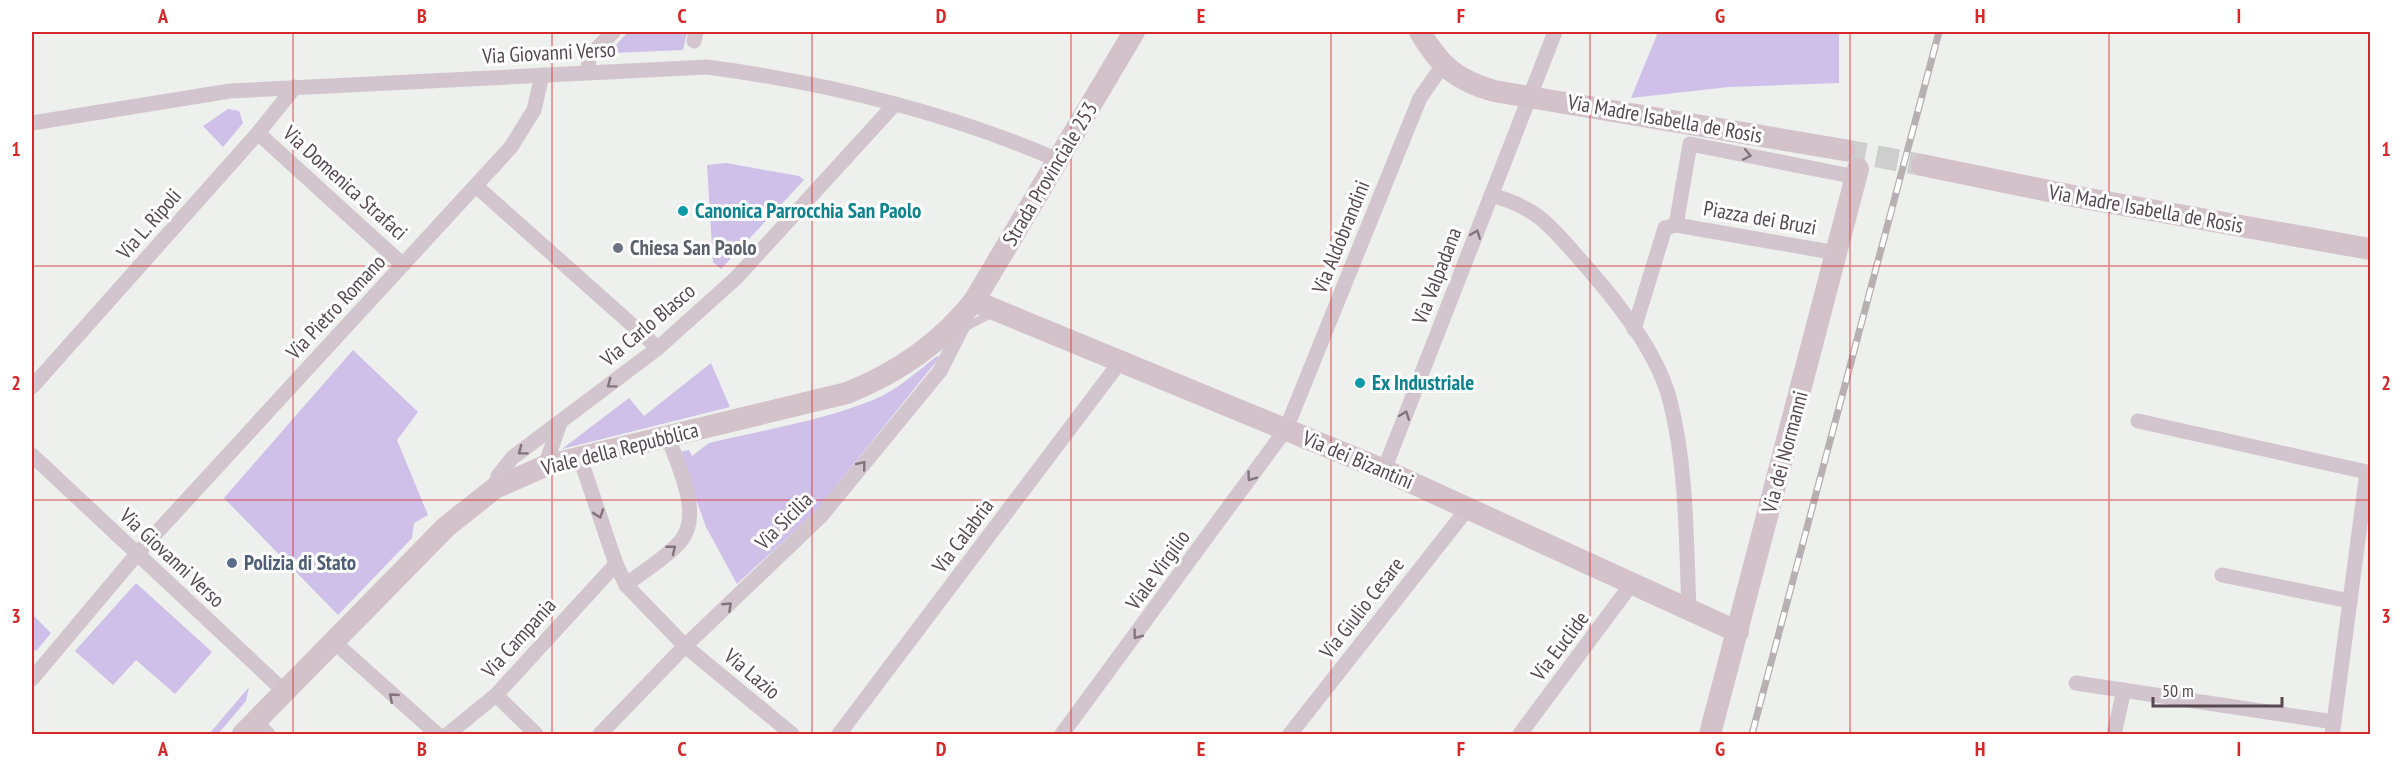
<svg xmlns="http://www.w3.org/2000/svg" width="2402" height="766" font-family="'PT Sans Narrow',sans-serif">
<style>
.green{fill:#cfc0e9}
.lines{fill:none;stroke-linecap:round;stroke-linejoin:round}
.secondary-tunnel{stroke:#cfcece;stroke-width:22;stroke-dasharray:22 11;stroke-linecap:butt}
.lane{stroke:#d3c5cd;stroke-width:8}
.street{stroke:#d3c5cd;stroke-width:15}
.secondary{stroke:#d4c2cb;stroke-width:22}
.rail-casing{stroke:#b7b0b3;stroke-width:7}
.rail{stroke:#fff;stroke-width:4.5;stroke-dasharray:14;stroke-linecap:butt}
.oneway{stroke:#83747c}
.grid{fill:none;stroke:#d62828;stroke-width:1.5;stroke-opacity:0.55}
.culture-dot{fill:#0f9aa8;stroke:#fff;stroke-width:2}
.worship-dot{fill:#6b7280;stroke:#fff;stroke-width:2}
.service-dot{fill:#5c6f8a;stroke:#fff;stroke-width:2}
.labels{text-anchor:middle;stroke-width:6;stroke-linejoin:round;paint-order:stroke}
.street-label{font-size:21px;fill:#584851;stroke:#fff}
.culture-label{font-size:21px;font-weight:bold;fill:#0d838f;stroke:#fff;text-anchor:start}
.worship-label{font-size:21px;font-weight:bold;fill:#5b616d;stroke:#fff;text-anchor:start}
.service-label{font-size:21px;font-weight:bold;fill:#4e5e75;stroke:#fff;text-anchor:start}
.neatline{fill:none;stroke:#d62828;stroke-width:2}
.grid-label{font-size:20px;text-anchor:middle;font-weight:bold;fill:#d62828}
</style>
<rect width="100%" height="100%" fill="#edf0ed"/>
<g class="green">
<path d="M 628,32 L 687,32 L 683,50 L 613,53 L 614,47 Z"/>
<path d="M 1658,32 L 1839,32 L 1839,83 L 1729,87 L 1631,98 Z"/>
<path d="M 228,109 L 239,111 L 243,123 L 223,147 L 203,126 Z"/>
<path d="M 726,163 L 799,176 L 804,180 L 721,269 L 713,262 L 707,165 Z"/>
<path d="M 353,350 L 418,412 L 397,440 L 428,515 L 414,523 L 412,538 L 338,615 L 224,498 Z"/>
<path d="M 937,356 L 939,358 L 816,511 L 737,584 L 706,527 L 679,452 L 689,450 L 692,456 L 709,443 C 763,430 821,421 873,400 C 897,390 917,372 937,356 Z"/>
<path d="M 711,363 L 730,407 L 562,449 L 629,398 L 644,416 Z"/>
<path d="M 136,583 L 212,652 L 175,694 L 136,660 L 113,685 L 75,651 Z"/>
<path d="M 32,614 L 51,633 L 37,650 L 32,651 Z"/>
<path d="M 249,687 L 246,701 L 218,734 L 209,734 Z"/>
</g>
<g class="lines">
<path class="secondary-tunnel" d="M 1844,150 L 1922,165"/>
<path class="lane" d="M 966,327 L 993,313"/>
<g class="street">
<path d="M 694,41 L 696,32"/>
<path d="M 588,71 L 589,57 L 613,32"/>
<path d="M 32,123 L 230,91 L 707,67 C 827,83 947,112 1058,160"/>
<path d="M 258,133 L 403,265"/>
<path d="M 476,186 L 658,348"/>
<path d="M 1491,195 C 1539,208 1551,227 1583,263 C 1616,300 1658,352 1670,401 C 1687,467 1686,541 1689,609"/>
<path d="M 1676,225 L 1837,253"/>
<path d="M 1634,329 L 1665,228 L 1676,225 L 1690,144 L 1856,177"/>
<path d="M 32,387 L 258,133 L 295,87"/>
<path d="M 2138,421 L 2367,472 L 2334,722"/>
<path d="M 32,455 L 285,692"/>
<path d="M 580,458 L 616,564 L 626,585 L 685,646 L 792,734"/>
<path d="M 545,466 L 560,423"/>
<path d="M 1384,470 L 1555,32"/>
<path d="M 495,488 L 498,476 L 512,458 L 658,348 L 736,278 L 895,104"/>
<path d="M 2222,575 L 2350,601"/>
<path d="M 626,585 C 643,571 666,558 680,542 C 704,514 677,466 668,436"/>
<path d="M 333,641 L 437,734"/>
<path d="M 32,679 L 137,554 L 511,147 L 534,110 L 542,75"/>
<path d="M 2076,683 L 2334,722 L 2332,734"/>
<path d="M 496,695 L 536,734"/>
<path d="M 256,722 L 268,734"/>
<path d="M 448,734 L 496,695 L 616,564"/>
<path d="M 600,734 L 685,646 L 821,516 L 940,371 L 966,320 L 963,315"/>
<path d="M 839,734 L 1120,362"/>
<path d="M 1062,734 L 1286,429 L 1420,98 L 1443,65"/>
<path d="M 1290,734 L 1468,508"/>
<path d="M 1520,734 L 1633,582"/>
<path d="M 2114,734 L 2124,690"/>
</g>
<g class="secondary">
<path d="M 1420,32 C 1440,66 1456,80 1494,91 L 1844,150"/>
<path d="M 1922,165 L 2078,197 L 2370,249"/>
<path d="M 974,301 L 1384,470 L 1738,632"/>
<path d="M 243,734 L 446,527 L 495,488 L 545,466 L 847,393 C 897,373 940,344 974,301 L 1134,32"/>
<path d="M 1710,734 L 1858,169"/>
</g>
<defs>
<path id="rail" d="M 1752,734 L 1939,32"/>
</defs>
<use href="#rail" class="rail-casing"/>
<use href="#rail" class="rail"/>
</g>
<defs><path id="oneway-chevron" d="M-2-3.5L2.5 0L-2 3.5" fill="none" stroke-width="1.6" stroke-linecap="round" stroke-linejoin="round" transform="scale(1.5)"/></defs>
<g class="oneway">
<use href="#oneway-chevron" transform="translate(1747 155) rotate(11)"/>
<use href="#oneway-chevron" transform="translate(1476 234) rotate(-69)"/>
<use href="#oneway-chevron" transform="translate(611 384) rotate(143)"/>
<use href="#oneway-chevron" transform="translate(1405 415) rotate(-69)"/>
<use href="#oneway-chevron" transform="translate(522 451) rotate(143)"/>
<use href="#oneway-chevron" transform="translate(862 465) rotate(-51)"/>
<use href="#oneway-chevron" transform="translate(1251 477) rotate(126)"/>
<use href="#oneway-chevron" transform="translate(599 514) rotate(71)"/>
<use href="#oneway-chevron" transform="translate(672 549) rotate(-38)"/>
<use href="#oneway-chevron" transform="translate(728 606) rotate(-43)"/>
<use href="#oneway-chevron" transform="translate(1137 635) rotate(127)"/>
<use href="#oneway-chevron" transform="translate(393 697) rotate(-139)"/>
</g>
<path class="grid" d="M 293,32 L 293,734M 552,32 L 552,734M 812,32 L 812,734M 1071,32 L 1071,734M 1331,32 L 1331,734M 1590,32 L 1590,734M 1850,32 L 1850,734M 2109,32 L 2109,734M 32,266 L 2370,266M 32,500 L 2370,500"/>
<g class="culture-dot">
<circle cx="683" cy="211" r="6"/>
<circle cx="1360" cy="383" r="6"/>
</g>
<circle class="worship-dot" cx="618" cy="248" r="6"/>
<circle class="service-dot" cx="232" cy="563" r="6"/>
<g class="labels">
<g class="street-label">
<text transform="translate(549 53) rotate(-3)" y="7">Via Giovanni Verso</text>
<text transform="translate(1665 119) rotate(10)" y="7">Via Madre Isabella de Rosis</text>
<text transform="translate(1050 174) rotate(-59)" y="7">Strada Provinciale 253</text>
<text transform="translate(345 183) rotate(42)" y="7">Via Domenica Strafaci</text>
<text transform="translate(2146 209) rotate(10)" y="7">Via Madre Isabella de Rosis</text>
<text transform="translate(1760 218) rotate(10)" y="7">Piazza dei Bruzi</text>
<text transform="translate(149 224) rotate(-49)" y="7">Via L. Ripoli</text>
<text transform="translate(1341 237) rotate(-68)" y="7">Via Aldobrandini</text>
<text transform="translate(1437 276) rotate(-69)" y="7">Via Valpadana</text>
<text transform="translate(336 307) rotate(-47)" y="7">Via Pietro Romano</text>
<text transform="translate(648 325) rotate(-40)" y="7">Via Carlo Blasco</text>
<text transform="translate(620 449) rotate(-14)" y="7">Viale della Repubblica</text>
<text transform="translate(1785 452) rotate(-75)" y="7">Via dei Normanni</text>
<text transform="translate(1358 460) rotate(23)" y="7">Via dei Bizantini</text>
<text transform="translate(784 521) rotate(-45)" y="7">Via Sicilia</text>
<text transform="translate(963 536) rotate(-53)" y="7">Via Calabria</text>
<text transform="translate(172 558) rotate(43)" y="7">Via Giovanni Verso</text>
<text transform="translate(1158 570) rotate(-54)" y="7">Viale Virgilio</text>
<text transform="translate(1362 608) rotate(-52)" y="7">Via Giulio Cesare</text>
<text transform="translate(519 638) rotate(-48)" y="7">Via Campania</text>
<text transform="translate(1560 646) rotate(-53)" y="7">Via Euclide</text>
<text transform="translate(752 674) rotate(40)" y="7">Via Lazio</text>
</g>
<g class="culture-label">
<text x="695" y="218">Canonica Parrocchia San Paolo</text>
<text x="1372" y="390">Ex Industriale</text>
</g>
<g class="worship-label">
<text x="630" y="255">Chiesa San Paolo</text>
</g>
<g class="service-label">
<text x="244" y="570">Polizia di Stato</text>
</g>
</g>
<rect width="2402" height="766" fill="none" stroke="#ffffff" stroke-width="66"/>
<path d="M2153 697v9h129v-9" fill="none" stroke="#584851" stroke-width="3"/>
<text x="2162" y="697" font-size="18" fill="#584851" stroke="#ffffff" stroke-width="4.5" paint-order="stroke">50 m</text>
<rect x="33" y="33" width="2336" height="700" class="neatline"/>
<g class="grid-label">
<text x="163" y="23">A</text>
<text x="422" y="23">B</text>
<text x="682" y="23">C</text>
<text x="941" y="23">D</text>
<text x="1201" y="23">E</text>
<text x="1461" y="23">F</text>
<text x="1720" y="23">G</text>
<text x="1980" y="23">H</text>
<text x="2239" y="23">I</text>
<text x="16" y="156">1</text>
<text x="2386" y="156">1</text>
<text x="16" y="390">2</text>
<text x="2386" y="390">2</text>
<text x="16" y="623">3</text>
<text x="2386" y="623">3</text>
<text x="163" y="756">A</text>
<text x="422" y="756">B</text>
<text x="682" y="756">C</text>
<text x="941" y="756">D</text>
<text x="1201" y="756">E</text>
<text x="1461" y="756">F</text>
<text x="1720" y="756">G</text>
<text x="1980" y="756">H</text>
<text x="2239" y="756">I</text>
</g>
</svg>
